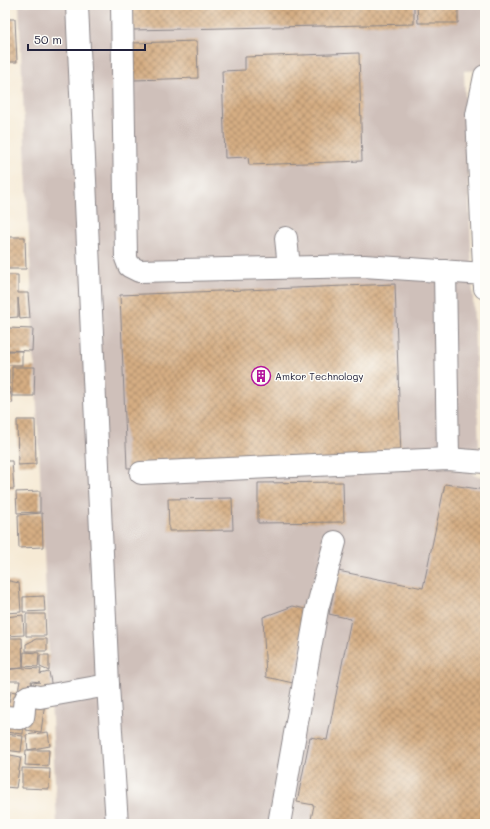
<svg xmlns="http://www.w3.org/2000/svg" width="490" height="829" font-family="Mali,sans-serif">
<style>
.industrial{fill:#cfc0ba}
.building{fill:url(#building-cross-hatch)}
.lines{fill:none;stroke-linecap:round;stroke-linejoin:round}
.minor-casing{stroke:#8c8688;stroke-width:24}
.minor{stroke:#fff;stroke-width:22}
.labels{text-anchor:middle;stroke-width:3;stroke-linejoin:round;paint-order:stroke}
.poi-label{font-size:10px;fill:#22223b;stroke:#fdfcf7;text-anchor:start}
</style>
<defs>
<pattern id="building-cross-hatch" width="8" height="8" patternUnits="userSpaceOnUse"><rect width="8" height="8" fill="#d5ad83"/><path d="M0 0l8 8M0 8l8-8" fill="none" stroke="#ac8c6c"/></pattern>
</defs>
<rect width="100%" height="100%" fill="#fdfcf7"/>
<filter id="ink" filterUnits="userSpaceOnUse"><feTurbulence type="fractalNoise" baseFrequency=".025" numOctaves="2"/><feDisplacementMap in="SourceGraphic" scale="8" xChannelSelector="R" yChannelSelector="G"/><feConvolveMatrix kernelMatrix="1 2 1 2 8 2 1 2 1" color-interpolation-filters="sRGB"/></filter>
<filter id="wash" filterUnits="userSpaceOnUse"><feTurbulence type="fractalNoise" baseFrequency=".012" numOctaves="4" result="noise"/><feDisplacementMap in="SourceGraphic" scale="16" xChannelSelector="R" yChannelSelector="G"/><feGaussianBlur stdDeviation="0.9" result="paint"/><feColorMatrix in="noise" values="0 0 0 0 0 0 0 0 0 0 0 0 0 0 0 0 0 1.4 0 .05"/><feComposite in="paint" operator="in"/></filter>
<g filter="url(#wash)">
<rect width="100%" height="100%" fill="#f6ead5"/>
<path class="industrial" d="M 19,5 L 485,5 L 485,70 L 464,71 L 479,446 L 473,475 L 485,477 L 485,824 L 57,824 L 35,367 L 32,351 L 33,329 Z"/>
<g id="blocks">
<g class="building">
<path d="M 132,5 L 414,5 L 414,24 L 132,30 Z"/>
<path d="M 417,5 L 458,5 L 458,23 L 418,23 Z"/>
<path d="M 5,19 L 15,19 L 17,62 L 5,62 Z"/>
<path d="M 197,41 L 198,78 L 134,80 L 132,43 Z"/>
<path d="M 359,53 L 362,161 L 249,165 L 248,157 L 225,158 L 222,71 L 245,70 L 245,57 Z"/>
<path d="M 5,237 L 25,237 L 26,269 L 5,269 Z"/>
<path d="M 5,275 L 18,275 L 18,293 L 28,293 L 30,318 L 20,319 L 18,298 L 18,317 L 5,318 Z"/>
<path d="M 395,284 L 401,457 L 127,468 L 120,295 Z"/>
<path d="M 8,328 L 33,329 L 32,351 L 7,350 Z"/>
<rect x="5" y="351" width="17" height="14"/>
<path d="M 12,367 L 35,367 L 34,396 L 12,396 Z"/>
<rect x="5" y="370" width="4" height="14"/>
<path d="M 5,387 L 9,387 L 13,403 L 5,403 Z"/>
<path d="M 17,420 L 35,420 L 36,464 L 18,465 Z"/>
<path d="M 5,461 L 12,461 L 14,489 L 5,489 Z"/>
<path d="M 343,482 L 344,522 L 258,523 L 258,483 Z"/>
<path d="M 445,484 L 485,490 L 485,824 L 310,824 L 314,805 L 297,802 L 310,737 L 327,740 L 351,619 L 329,614 L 338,571 L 423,588 Z"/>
<path d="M 40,491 L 40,512 L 17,513 L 16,492 Z"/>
<path d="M 232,498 L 233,530 L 169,531 L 168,499 Z"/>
<path d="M 42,513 L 43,547 L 19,548 L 18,515 Z"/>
<path d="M 5,580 L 19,583 L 21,612 L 5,613 Z"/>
<path d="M 44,596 L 45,611 L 23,612 L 23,597 Z"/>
<path d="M 293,606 L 309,610 L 293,683 L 266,677 L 263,617 Z"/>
<path d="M 26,614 L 45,614 L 46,636 L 26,636 Z"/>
<path d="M 23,615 L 24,635 L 6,636 L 5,617 Z"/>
<path d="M 10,638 L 22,638 L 23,668 L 5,669 L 5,654 Z"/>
<path d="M 36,639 L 47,639 L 47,651 L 26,651 L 26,644 Z"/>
<path d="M 24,652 L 39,653 L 38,667 L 23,666 Z"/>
<path d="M 40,655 L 49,655 L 49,671 L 40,667 Z"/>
<path d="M 23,668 L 41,669 L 40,674 L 49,672 L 53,693 L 35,696 L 33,683 L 40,682 L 31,681 L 33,693 L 18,691 L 20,681 L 10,681 L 5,679 L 5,670 Z"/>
<path d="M 11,691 L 24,694 L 21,712 L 5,715 L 5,702 L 9,703 Z"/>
<path d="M 30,700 L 45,702 L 41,732 L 26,730 Z"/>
<path d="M 5,719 L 24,721 L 23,734 L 5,732 Z"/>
<path d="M 48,732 L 50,746 L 28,750 L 26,735 Z"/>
<path d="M 5,734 L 23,736 L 21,752 L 5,750 Z"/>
<path d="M 26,750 L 49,750 L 48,766 L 25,765 Z"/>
<path d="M 5,754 L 21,757 L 16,788 L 5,787 Z"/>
<path d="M 22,768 L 50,769 L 49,789 L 22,788 Z"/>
</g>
</g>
</g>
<g filter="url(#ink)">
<use href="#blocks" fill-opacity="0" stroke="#8c8688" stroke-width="1"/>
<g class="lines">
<defs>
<g id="minor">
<path d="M 77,5 L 108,685 L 117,824"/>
<path d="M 122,5 L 126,258 L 129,266 L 139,271 L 364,266 L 485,274"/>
<path d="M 286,238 L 289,267"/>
<path d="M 445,271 L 448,459"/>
<path d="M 485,288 L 477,115 L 485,76"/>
<path d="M 141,473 L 448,459 L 485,462"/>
<path d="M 5,717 L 19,718 L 23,717 C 25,711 22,697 30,696 C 33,695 37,697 40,697 L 108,685"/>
<path d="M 279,824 L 317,609 L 335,542"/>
</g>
</defs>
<use href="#minor" class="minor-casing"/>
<use href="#minor" class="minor"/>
</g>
</g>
<defs>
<symbol id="building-ring" viewBox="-11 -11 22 22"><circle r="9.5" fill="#fdfcf7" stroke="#b5179e" stroke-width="1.5"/><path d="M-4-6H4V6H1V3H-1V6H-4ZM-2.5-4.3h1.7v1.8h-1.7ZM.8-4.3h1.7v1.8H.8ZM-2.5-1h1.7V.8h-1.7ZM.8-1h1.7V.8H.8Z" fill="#b5179e"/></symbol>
</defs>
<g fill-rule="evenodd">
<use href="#building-ring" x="250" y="365" width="22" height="22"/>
</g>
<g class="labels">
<g class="poi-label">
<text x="275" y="380">Amkor Technology</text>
</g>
</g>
<rect width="490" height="829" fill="none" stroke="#fdfcf7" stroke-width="20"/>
<path d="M28 44v6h117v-6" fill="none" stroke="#22223b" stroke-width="2"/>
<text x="34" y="44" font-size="12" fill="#22223b" stroke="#fdfcf7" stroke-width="3" paint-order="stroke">50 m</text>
</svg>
